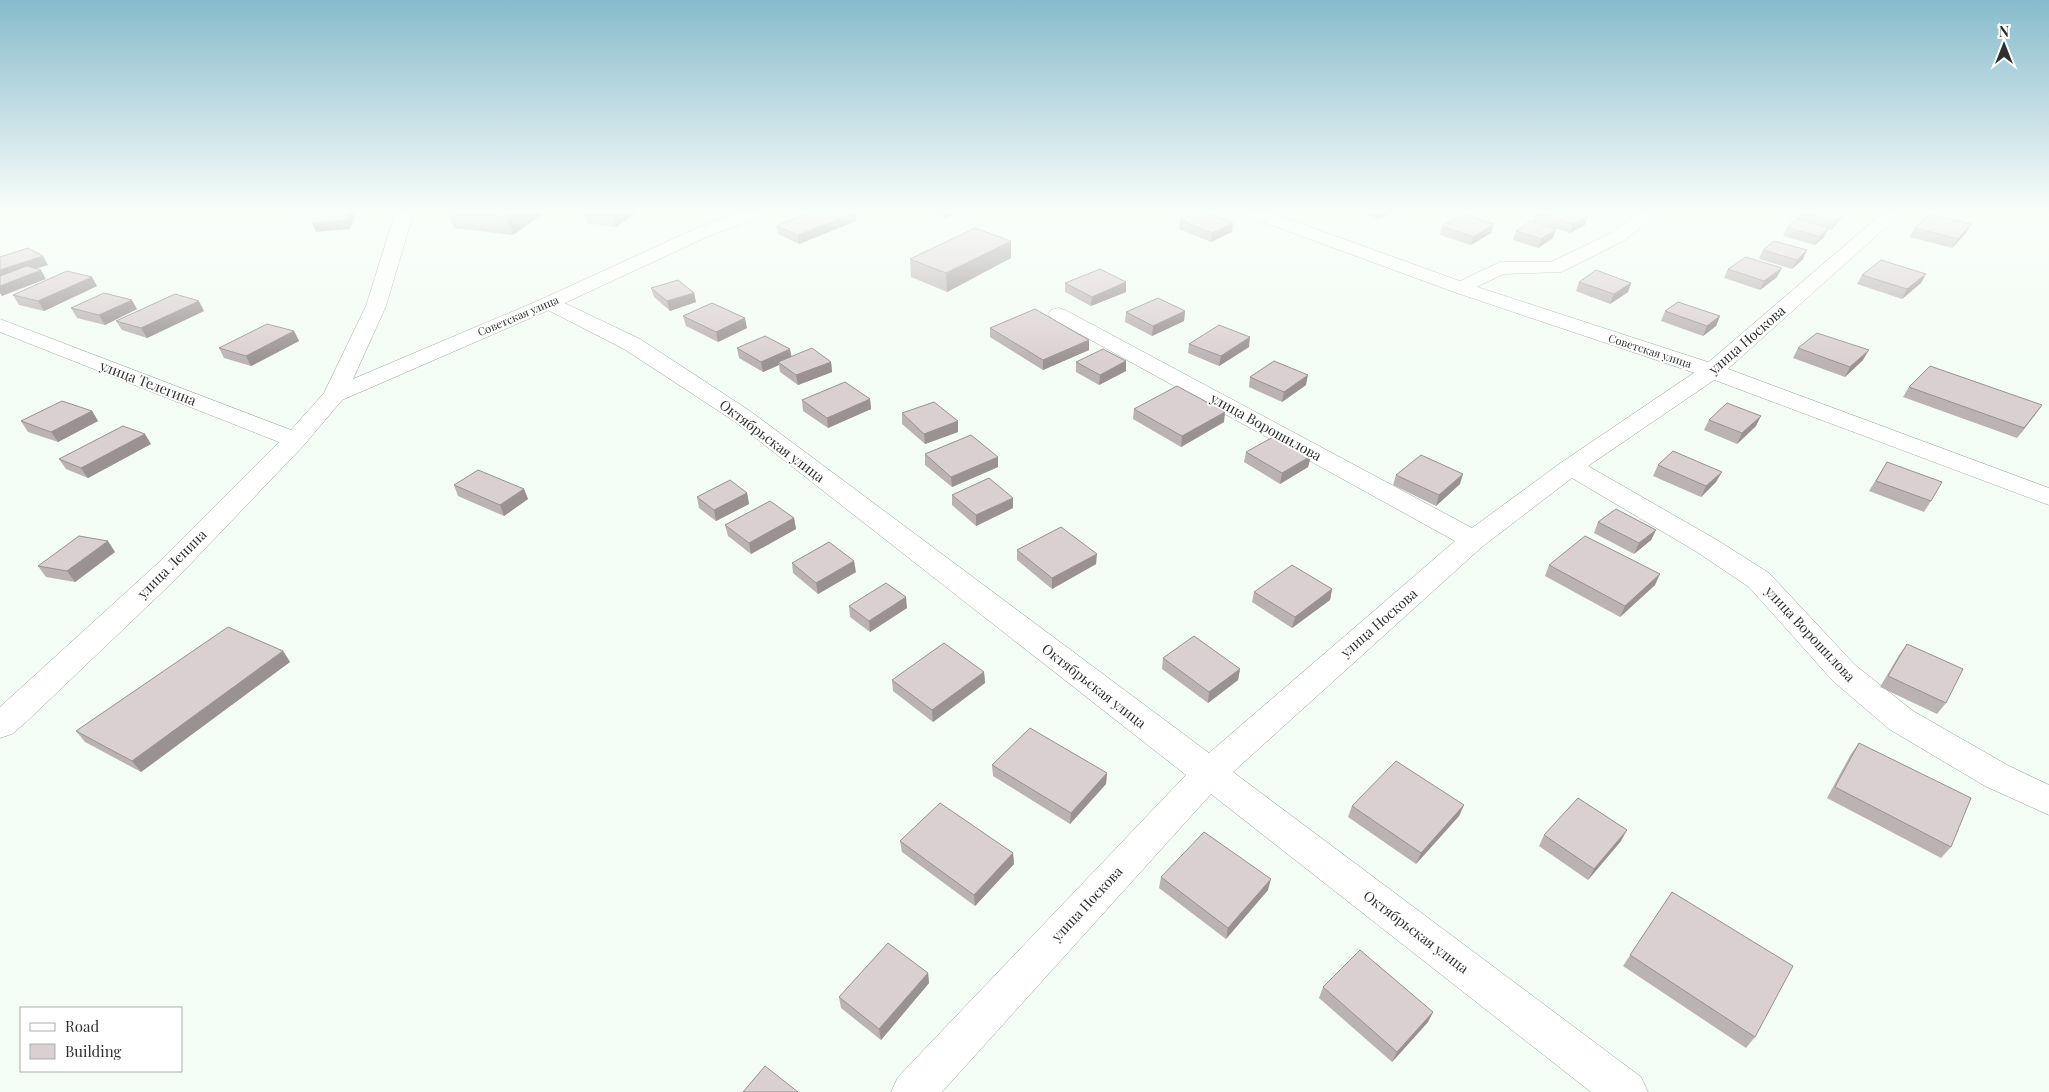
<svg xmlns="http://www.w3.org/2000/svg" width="2049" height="1092" font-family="'Playfair Display',serif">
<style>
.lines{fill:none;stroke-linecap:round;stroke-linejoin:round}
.street-casing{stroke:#9ba29c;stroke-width:1}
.secondary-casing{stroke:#9ba29c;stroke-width:1}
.street{fill:#fff;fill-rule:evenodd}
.secondary{fill:#fff;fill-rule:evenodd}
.wall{fill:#bbb2b4}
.shaded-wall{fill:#999192}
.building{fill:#dacfd1;stroke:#999192}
.labels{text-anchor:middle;stroke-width:4;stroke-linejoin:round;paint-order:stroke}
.far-street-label{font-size:11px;fill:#2e312e;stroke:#fff}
.street-label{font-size:14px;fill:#2e312e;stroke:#fff}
</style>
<rect width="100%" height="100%" fill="#f3fcf5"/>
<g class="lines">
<defs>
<g id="street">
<path d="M 1641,211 L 1661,211 L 1625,240 L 1561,272 L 1504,274 L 1461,294 L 1454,292 L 1451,288 L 1454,284 L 1500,262 L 1551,262 L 1613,232 Z"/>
<path d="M 1885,211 L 1904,211 L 1720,376 L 1588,466 L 1717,540 L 1769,573 L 1855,665 L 1913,711 L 2009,766 L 2049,785 L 2049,815 L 1985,786 L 1889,729 L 1833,681 L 1749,587 L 1697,552 L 1572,478 L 1483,546 L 1233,772 L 1641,1077 L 1648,1092 L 1591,1092 L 1211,794 L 942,1092 L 891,1092 L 898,1077 L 1186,775 L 734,421 L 624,349 L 542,307 L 539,303 L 542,299 L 549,297 L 556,299 L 640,339 L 750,411 L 1209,753 L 1455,541 L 1051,318 L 1048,314 L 1051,310 L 1058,308 L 1065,310 L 1472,528 L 1562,462 L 1704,366 Z"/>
</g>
<g id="secondary">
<path d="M 396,211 L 414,211 L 386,306 L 353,379 L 542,299 L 697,228 L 742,211 L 766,211 L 763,215 L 709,236 L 556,307 L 342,400 L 304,445 L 177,578 L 25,723 L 12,734 L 0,738 L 0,707 L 157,564 L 279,442 L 0,332 L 0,319 L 291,430 L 324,393 L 366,306 Z"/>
<path d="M 1241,211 L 1266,211 L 1468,284 L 1720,366 L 2049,488 L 2049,505 L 1704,376 L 1454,292 L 1244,215 Z"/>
</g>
</defs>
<use href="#street" class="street-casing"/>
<use href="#secondary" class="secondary-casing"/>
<use href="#street" class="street"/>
<use href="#secondary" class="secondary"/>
</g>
<g class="wall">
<path d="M 448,211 L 539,211 L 541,215 L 513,235 L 454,228 Z"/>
<path d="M 583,211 L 639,211 L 616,227 L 587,223 Z"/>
<path d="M 929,211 L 963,211 L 963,212 L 944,218 Z"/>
<path d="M 1357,211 L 1397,211 L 1377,219 Z"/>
<path d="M 1589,211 L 1604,211 L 1599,214 Z"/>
<path d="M 1964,211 L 1973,211 L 1971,213 Z"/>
<path d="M 856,212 L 856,221 L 799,244 L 778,234 L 776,226 Z"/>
<path d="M 1537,212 L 1588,216 L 1585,225 L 1570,233 L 1534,221 Z"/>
<path d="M 1800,212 L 1839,221 L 1831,230 L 1828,229 L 1824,237 L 1815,245 L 1783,236 L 1787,227 L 1796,220 Z"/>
<path d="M 1180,220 L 1232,232 L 1211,242 L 1179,229 Z"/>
<path d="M 1494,224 L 1491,233 L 1471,245 L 1440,235 L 1442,226 Z"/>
<path d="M 1915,228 L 1966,233 L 1952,248 L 1910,237 Z"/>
<path d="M 1516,231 L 1553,238 L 1538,248 L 1513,240 Z"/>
<path d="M 1763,250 L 1803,259 L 1792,269 L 1759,259 Z"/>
<path d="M 1011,258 L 947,292 L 911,277 L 910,259 Z"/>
<path d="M 1728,269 L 1777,277 L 1760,290 L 1724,278 Z"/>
<path d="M 1926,274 L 1921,283 L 1902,299 L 1857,284 L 1862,275 Z"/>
<path d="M 1126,282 L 1126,292 L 1091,306 L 1065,292 L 1065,283 Z"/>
<path d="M 1579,282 L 1631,283 L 1628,292 L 1610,304 L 1576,291 Z"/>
<path d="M 97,286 L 44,311 L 19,305 L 13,295 Z"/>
<path d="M 651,288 L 694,293 L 696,302 L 670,311 L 654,297 Z"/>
<path d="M 71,308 L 137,309 L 105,325 L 77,318 Z"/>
<path d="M 204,311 L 147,338 L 122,330 L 116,321 Z"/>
<path d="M 1185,311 L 1184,321 L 1152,336 L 1125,322 L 1126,312 Z"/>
<path d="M 1665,311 L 1720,316 L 1716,326 L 1703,336 L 1661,321 Z"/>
<path d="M 683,316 L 747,328 L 718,342 L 686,326 Z"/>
<path d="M 990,328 L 1089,340 L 1089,350 L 1043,370 L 990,337 Z"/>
<path d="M 294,331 L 299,341 L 251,366 L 224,358 L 219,348 Z"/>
<path d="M 1189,344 L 1249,347 L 1219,366 L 1188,353 Z"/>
<path d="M 737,348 L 831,362 L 832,372 L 798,385 L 780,372 L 779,365 L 763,372 L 739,358 Z"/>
<path d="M 1798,348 L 1863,360 L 1845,377 L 1793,358 Z"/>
<path d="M 1126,361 L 1126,371 L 1099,385 L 1076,372 L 1076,362 Z"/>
<path d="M 1250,377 L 1306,385 L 1282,402 L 1249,387 Z"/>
<path d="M 1909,387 L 2042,405 L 2017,438 L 1903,397 Z"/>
<path d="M 870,399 L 871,409 L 828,428 L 803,411 L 802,400 Z"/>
<path d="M 1134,409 L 1224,422 L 1181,447 L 1133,419 Z"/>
<path d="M 92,411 L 98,421 L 58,442 L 28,432 L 21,421 Z"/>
<path d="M 902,413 L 958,432 L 925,444 L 902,424 Z"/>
<path d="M 1709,420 L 1756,426 L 1737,444 L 1704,430 Z"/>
<path d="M 151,444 L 88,478 L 66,469 L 59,459 Z"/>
<path d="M 1246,452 L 1311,456 L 1308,467 L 1280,484 L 1244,462 Z"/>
<path d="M 925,454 L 998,467 L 952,487 L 925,465 Z"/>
<path d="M 1887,462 L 1931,501 L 1924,512 L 1869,491 Z"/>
<path d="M 1658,465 L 1716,482 L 1701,497 L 1653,476 Z"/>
<path d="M 1396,475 L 1460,484 L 1436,506 L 1393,485 Z"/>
<path d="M 454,485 L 524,489 L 528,499 L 504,516 L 458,496 Z"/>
<path d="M 747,493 L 749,504 L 716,521 L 699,508 L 697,497 Z"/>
<path d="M 952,495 L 1013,508 L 976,526 L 952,505 Z"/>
<path d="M 794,518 L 796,529 L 751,554 L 728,536 L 725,525 Z"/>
<path d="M 1598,522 L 1656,530 L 1651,540 L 1634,554 L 1594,533 Z"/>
<path d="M 1017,550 L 1096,564 L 1052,589 L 1017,560 Z"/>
<path d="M 115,552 L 75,582 L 46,577 L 38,566 Z"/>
<path d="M 792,563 L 856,572 L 818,594 L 793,573 Z"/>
<path d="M 1549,565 L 1655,585 L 1620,617 L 1545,576 Z"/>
<path d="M 1332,589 L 1330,600 L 1292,628 L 1252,602 L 1254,592 Z"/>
<path d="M 849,606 L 907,608 L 870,632 L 850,617 Z"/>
<path d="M 1907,644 L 1946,703 L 1937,714 L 1880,687 L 1899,655 Z"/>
<path d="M 283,651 L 290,662 L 141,772 L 85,742 L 76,731 Z"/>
<path d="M 1163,658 L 1240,669 L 1238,680 L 1208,703 L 1162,669 Z"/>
<path d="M 984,672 L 985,683 L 933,722 L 893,691 L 892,680 Z"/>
<path d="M 1859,743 L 1951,847 L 1941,858 L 1827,798 L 1851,754 Z"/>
<path d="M 992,765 L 1107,773 L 1106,784 L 1070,824 L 993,776 Z"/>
<path d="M 1464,805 L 1459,816 L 1416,864 L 1348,817 L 1352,806 Z"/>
<path d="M 1544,835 L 1621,841 L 1588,880 L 1539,846 Z"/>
<path d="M 900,841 L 1013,853 L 1014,864 L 975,906 L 902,852 Z"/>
<path d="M 1161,877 L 1268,890 L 1226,939 L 1159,888 Z"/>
<path d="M 1672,892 L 1755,1037 L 1746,1048 L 1623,966 Z"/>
<path d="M 928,973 L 929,983 L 881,1040 L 841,1008 L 839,997 Z"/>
<path d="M 1323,987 L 1433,1012 L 1428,1022 L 1392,1062 L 1319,998 Z"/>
</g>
<g class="shaded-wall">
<path d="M 297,211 L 324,211 L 299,214 Z"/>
<path d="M 351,211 L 354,211 L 356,216 L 350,229 L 316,232 L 312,223 Z"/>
<path d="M 517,211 L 539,211 L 541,215 L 513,235 L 507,217 Z"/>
<path d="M 611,211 L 639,211 L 616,227 Z"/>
<path d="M 943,211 L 963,211 L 963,212 L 944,218 Z"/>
<path d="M 1379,211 L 1397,211 L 1377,219 Z"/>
<path d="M 856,212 L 856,221 L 799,244 L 798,235 Z"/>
<path d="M 1844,213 L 1839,221 L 1831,230 L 1836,221 Z"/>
<path d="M 1588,216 L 1585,225 L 1570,233 L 1573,224 Z"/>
<path d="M 1233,223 L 1232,232 L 1211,242 L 1212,233 Z"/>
<path d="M 1494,224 L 1491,233 L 1471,245 L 1473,237 Z"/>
<path d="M 1971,224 L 1966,233 L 1952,248 L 1958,239 Z"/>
<path d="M 1829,228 L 1824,237 L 1815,245 L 1819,237 Z"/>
<path d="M 1556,229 L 1553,238 L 1538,248 L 1541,239 Z"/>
<path d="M 1011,241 L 1011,258 L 947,292 L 946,273 Z"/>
<path d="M 1807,250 L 1803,259 L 1792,269 L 1797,260 Z"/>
<path d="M 43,256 L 48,265 L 3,280 L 0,276 L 0,270 Z"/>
<path d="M 1782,268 L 1777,277 L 1760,290 L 1764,281 Z"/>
<path d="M 41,270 L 46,279 L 2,296 L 0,293 L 0,286 Z"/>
<path d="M 1926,274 L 1921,283 L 1902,299 L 1907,289 Z"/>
<path d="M 92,277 L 97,286 L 44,311 L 38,301 Z"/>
<path d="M 1126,282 L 1126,292 L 1091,306 L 1092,297 Z"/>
<path d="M 1631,283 L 1628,292 L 1610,304 L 1614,294 Z"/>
<path d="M 694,293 L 696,302 L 670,311 L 667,301 Z"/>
<path d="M 132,300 L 137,309 L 105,325 L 99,315 Z"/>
<path d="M 199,301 L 204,311 L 147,338 L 141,328 Z"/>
<path d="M 1185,311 L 1184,321 L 1152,336 L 1153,326 Z"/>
<path d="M 1720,316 L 1716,326 L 1703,336 L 1707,326 Z"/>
<path d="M 745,318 L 747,328 L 718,342 L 716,332 Z"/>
<path d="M 294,331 L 299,341 L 251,366 L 246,356 Z"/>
<path d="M 1250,337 L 1249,347 L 1219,366 L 1221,356 Z"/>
<path d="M 1089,340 L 1089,350 L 1043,370 L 1043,360 Z"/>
<path d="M 790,349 L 792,359 L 778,362 L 779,365 L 763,372 L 761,362 Z"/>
<path d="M 1869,350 L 1863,360 L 1845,377 L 1850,367 Z"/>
<path d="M 1126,361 L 1126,371 L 1099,385 L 1100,375 Z"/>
<path d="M 831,362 L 832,372 L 798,385 L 796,375 Z"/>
<path d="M 1308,375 L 1306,385 L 1282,402 L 1284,392 Z"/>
<path d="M 870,399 L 871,409 L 828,428 L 827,418 Z"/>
<path d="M 2042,405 L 2035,415 L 2017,438 L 2024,428 Z"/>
<path d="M 92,411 L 98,421 L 58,442 L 51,432 Z"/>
<path d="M 1225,412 L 1224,422 L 1181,447 L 1182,436 Z"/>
<path d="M 1761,416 L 1756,426 L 1737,444 L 1742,433 Z"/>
<path d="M 958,421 L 958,432 L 925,444 L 924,434 Z"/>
<path d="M 145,434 L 151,444 L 88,478 L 81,468 Z"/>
<path d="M 1311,456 L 1308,467 L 1280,484 L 1282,473 Z"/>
<path d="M 998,457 L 998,467 L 952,487 L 951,477 Z"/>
<path d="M 1722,472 L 1716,482 L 1701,497 L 1706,486 Z"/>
<path d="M 1463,474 L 1460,484 L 1436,506 L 1439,495 Z"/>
<path d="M 524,489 L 528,499 L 504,516 L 500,505 Z"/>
<path d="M 747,493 L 749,504 L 716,521 L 714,510 Z"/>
<path d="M 1013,498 L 1013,508 L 976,526 L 976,515 Z"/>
<path d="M 794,518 L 796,529 L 751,554 L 749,543 Z"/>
<path d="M 1656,530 L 1651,540 L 1634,554 L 1639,543 Z"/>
<path d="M 108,541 L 115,552 L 75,582 L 67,571 Z"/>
<path d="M 1097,554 L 1096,564 L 1052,589 L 1052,578 Z"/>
<path d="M 854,561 L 856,572 L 818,594 L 816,583 Z"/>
<path d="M 1660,574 L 1655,585 L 1620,617 L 1625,606 Z"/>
<path d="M 1332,589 L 1330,600 L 1292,628 L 1295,617 Z"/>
<path d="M 906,597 L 907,608 L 870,632 L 869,621 Z"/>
<path d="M 283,651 L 290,662 L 141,772 L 132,761 Z"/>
<path d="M 1240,669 L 1238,680 L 1208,703 L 1209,692 Z"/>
<path d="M 984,672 L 985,683 L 933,722 L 932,710 Z"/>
<path d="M 1107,773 L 1106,784 L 1070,824 L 1071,813 Z"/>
<path d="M 1464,805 L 1459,816 L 1416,864 L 1421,853 Z"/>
<path d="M 1627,830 L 1621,841 L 1588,880 L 1594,869 Z"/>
<path d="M 1013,853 L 1014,864 L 975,906 L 974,895 Z"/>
<path d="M 1271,879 L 1268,890 L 1226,939 L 1228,928 Z"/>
<path d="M 928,973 L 929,983 L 881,1040 L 879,1029 Z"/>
<path d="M 1433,1012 L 1428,1022 L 1392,1062 L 1397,1052 Z"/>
</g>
<g class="building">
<path d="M 319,211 L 351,211 L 346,220 L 312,223 Z"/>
<path d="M 452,211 L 517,211 L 507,217 Z"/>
<path d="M 814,211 L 853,211 L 856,212 L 798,235 L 776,226 Z"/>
<path d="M 1202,211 L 1233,223 L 1212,233 L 1180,220 Z"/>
<path d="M 1539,211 L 1571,211 L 1588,216 L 1573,224 L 1537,212 Z"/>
<path d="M 1800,211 L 1837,211 L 1844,213 L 1836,221 L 1800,212 Z"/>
<path d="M 1463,214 L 1494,224 L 1473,237 L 1442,226 Z"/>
<path d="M 1929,214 L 1971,224 L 1958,239 L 1915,228 Z"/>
<path d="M 1797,219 L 1829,228 L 1819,237 L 1787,227 Z"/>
<path d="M 1531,221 L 1556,229 L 1541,239 L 1516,231 Z"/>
<path d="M 975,228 L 1011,241 L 946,273 L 910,259 Z"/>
<path d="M 1774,241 L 1807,250 L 1797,260 L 1763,250 Z"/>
<path d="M 28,248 L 43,256 L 0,270 L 0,257 Z"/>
<path d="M 1746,257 L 1782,268 L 1764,281 L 1728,269 Z"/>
<path d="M 1881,260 L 1926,274 L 1907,289 L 1862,275 Z"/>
<path d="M 27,266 L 41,270 L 0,286 L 0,276 Z"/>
<path d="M 1100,269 L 1126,282 L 1092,297 L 1065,283 Z"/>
<path d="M 1596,270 L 1631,283 L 1614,294 L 1579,282 Z"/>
<path d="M 67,271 L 92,277 L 38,301 L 13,295 Z"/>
<path d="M 678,280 L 694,293 L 667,301 L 651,288 Z"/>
<path d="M 104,293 L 132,300 L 99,315 L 71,308 Z"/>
<path d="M 175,294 L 199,301 L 141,328 L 116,321 Z"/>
<path d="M 1158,298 L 1185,311 L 1153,326 L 1126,312 Z"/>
<path d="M 1678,302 L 1720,316 L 1707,326 L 1665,311 Z"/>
<path d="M 712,303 L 745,318 L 716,332 L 683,316 Z"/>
<path d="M 1035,309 L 1089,340 L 1043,360 L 990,328 Z"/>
<path d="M 267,324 L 294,331 L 246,356 L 219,348 Z"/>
<path d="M 1219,325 L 1250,337 L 1221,356 L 1189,344 Z"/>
<path d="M 1817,333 L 1869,350 L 1850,367 L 1798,348 Z"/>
<path d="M 765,336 L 790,349 L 761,362 L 737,348 Z"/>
<path d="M 812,348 L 831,362 L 796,375 L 778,362 Z"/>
<path d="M 1103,349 L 1126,361 L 1100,375 L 1076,362 Z"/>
<path d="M 1274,361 L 1308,375 L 1284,392 L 1250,377 Z"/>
<path d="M 1930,366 L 2042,405 L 2024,428 L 1909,387 Z"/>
<path d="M 845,382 L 870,399 L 827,418 L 802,400 Z"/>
<path d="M 1177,386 L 1225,412 L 1182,436 L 1134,409 Z"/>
<path d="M 62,401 L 92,411 L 51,432 L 21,421 Z"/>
<path d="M 934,402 L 958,421 L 924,434 L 902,413 Z"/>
<path d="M 1727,403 L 1761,416 L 1742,433 L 1709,420 Z"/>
<path d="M 123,426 L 145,434 L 81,468 L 59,459 Z"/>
<path d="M 971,435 L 998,457 L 951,477 L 925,454 Z"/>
<path d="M 1275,436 L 1311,456 L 1282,473 L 1246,452 Z"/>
<path d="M 1673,451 L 1722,472 L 1706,486 L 1658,465 Z"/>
<path d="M 1421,455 L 1463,474 L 1439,495 L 1396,475 Z"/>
<path d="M 1887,462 L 1942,482 L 1931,501 L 1876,481 Z"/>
<path d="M 478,470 L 524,489 L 500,505 L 454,485 Z"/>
<path d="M 989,478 L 1013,498 L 976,515 L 952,495 Z"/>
<path d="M 730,480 L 747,493 L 714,510 L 697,497 Z"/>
<path d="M 770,501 L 794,518 L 749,543 L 725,525 Z"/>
<path d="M 1616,509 L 1656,530 L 1639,543 L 1598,522 Z"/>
<path d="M 1061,527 L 1097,554 L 1052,578 L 1017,550 Z"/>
<path d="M 79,536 L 108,541 L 67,571 L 38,566 Z"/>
<path d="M 1585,536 L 1660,574 L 1625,606 L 1549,565 Z"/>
<path d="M 829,542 L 854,561 L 816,583 L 792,563 Z"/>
<path d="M 1292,565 L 1332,589 L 1295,617 L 1254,592 Z"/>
<path d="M 886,583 L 906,597 L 869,621 L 849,606 Z"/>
<path d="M 228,627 L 283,651 L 132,761 L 76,731 Z"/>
<path d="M 1194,636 L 1240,669 L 1209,692 L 1163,658 Z"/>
<path d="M 944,643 L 984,672 L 932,710 L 892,680 Z"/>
<path d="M 1907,644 L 1963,669 L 1946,703 L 1888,676 Z"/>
<path d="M 1030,728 L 1107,773 L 1071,813 L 992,765 Z"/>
<path d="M 1859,743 L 1971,798 L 1951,847 L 1835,787 Z"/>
<path d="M 1396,761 L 1464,805 L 1421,853 L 1352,806 Z"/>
<path d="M 1578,798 L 1627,830 L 1594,869 L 1544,835 Z"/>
<path d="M 940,803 L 1013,853 L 974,895 L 900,841 Z"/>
<path d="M 1204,832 L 1271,879 L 1228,928 L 1161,877 Z"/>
<path d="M 1672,892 L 1793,966 L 1755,1037 L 1630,955 Z"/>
<path d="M 888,943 L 928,973 L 879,1029 L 839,997 Z"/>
<path d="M 1360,950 L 1433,1012 L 1397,1052 L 1323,987 Z"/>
<path d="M 765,1066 L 798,1092 L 743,1092 Z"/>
</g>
<linearGradient id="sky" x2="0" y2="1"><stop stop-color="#87bbcc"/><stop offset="0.58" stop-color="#fafefa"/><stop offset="1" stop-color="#fafefa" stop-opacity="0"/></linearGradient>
<rect width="2049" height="364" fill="url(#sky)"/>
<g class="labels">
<g class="far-street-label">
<text transform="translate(518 316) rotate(-23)" y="4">Советская улица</text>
<text transform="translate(1650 351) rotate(18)" y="4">Советская улица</text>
</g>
<g class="street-label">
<text transform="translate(1747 340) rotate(-41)" y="5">улица Носкова</text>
<text transform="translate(148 383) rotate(21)" y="5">улица Телегина</text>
<text transform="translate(1266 427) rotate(29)" y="5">улица Ворошилова</text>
<text transform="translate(772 441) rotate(37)" y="5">Октябрьская улица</text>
<text transform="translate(172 564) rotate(-45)" y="5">улица Ленина</text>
<text transform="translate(1379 623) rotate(-41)" y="5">улица Носкова</text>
<text transform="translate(1810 634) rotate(47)" y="5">улица Ворошилова</text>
<text transform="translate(1094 686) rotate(38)" y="5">Октябрьская улица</text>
<text transform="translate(1087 904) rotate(-47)" y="5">улица Носкова</text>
<text transform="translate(1416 932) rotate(37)" y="5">Октябрьская улица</text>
</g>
</g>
<rect x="20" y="1007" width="162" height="65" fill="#ffffff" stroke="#abadab"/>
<rect x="30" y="1023" width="25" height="8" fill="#ffffff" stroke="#abadab"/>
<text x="65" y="1032" font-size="15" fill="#2e312e">Road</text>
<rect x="30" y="1044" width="25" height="15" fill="#dacfd1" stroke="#abadab"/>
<text x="65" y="1057" font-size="15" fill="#2e312e">Building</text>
<g transform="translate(2004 45)" stroke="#ffffff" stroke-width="4" paint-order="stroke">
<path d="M0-4L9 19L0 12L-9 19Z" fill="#2e312e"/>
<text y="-8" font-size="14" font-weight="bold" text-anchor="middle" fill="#2e312e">N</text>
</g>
</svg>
